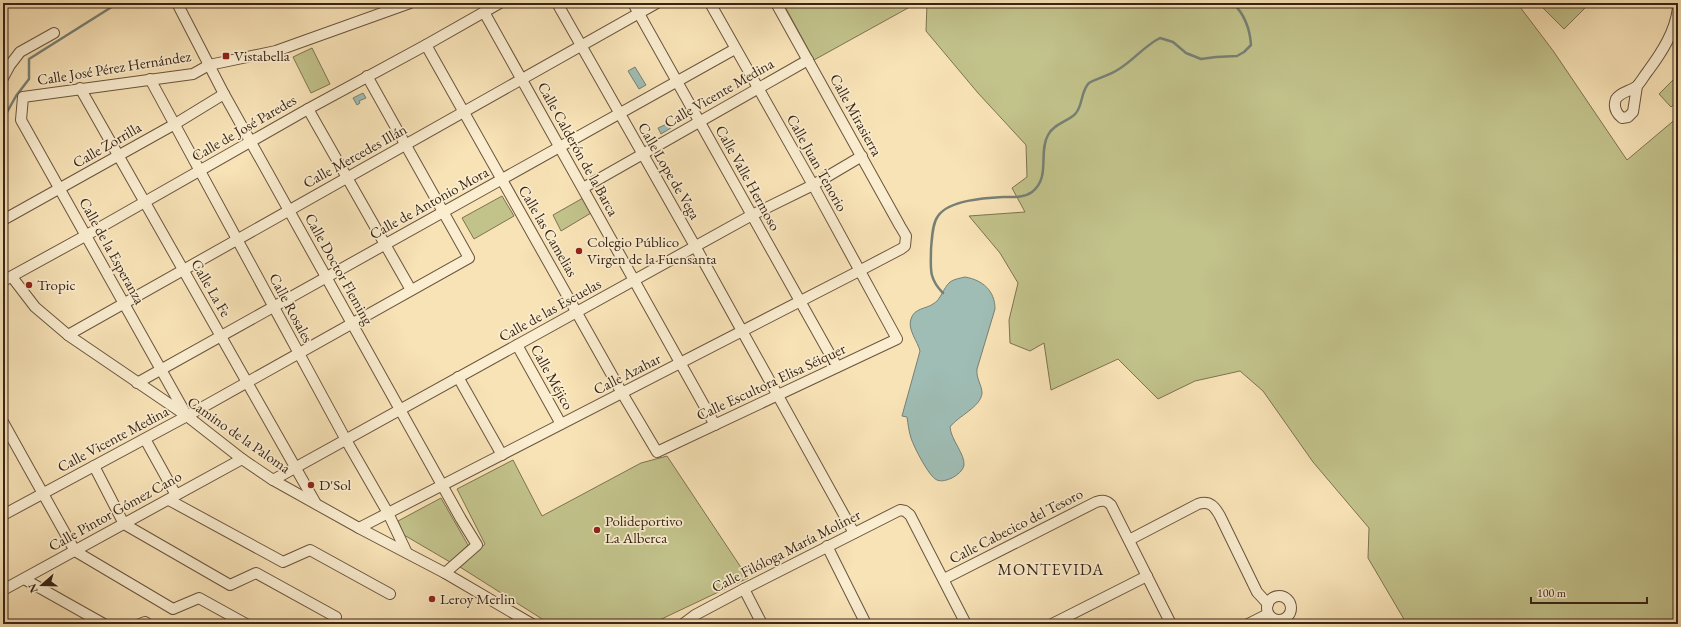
<svg xmlns="http://www.w3.org/2000/svg" width="1681" height="627" font-family="'EB Garamond',serif">
<style>
.green{fill:#c2c28b;stroke:#7e7350}
.water{fill:#9fbdb5;stroke:#778075}
.lines{fill:none;stroke-linecap:round;stroke-linejoin:round}
.stream{stroke:#778075;stroke-width:2.5}
.minor-casing{stroke:#6a543e;stroke-width:12}
.minor{stroke:#faedd0;stroke-width:10}
.poi-dot{fill:#8f2418;stroke:#faedd0;stroke-width:1.5}
.labels{text-anchor:middle;stroke-width:3.5;stroke-linejoin:round;paint-order:stroke}
.poi-label{font-size:15px;fill:#3a2415;stroke:#faedd0;text-anchor:start}
.street-label{font-size:15px;fill:#3a2415;stroke:#faedd0}
.neighbourhood-label{font-size:16px;letter-spacing:1px;fill:#3a2415;stroke:#faedd0}
</style>
<rect width="100%" height="100%" fill="#f8e3b7"/>
<filter id="stains"><feTurbulence type="fractalNoise" baseFrequency=".005" numOctaves="4"/><feColorMatrix values="0 0 0 0 .2 0 0 0 0 .09 0 0 0 0 .02 0 0 0 .5 -.17"/></filter>
<radialGradient id="worn" r=".72"><stop offset=".6" stop-color="#630" stop-opacity="0"/><stop offset="1" stop-color="#630" stop-opacity=".3"/></radialGradient>
<g class="green">
<path d="M 783,3 L 917,3 L 814,60 Z"/>
<path d="M 927,3 L 1517,3 L 1554,52 L 1627,160 L 1678,117 L 1678,624 L 1405,624 L 1405,621 L 1368,558 L 1369,528 L 1313,462 L 1263,391 L 1240,371 L 1195,381 L 1158,399 L 1118,359 L 1051,390 L 1044,343 L 1030,351 L 1010,343 L 1009,320 L 1018,283 L 1000,253 L 969,216 L 1025,212 L 1012,188 L 1027,177 L 1026,145 L 978,93 L 926,31 Z"/>
<path d="M 1538,3 L 1590,3 L 1564,29 Z"/>
<path d="M 312,48 L 330,84 L 311,93 L 293,57 Z"/>
<path d="M 1678,75 L 1678,100 L 1671,107 L 1659,94 Z"/>
<path d="M 502,196 L 514,216 L 474,239 L 462,218 Z"/>
<path d="M 583,198 L 591,213 L 561,231 L 553,215 Z"/>
<path d="M 667,456 L 748,578 L 651,624 L 550,624 L 460,567 L 485,544 L 457,489 L 513,460 L 542,516 L 641,463 Z"/>
<path d="M 441,498 L 468,545 L 450,562 L 404,535 L 398,521 Z"/>
</g>
<g class="water">
<path d="M 635,67 L 646,85 L 639,89 L 628,71 Z"/>
<path d="M 363,93 L 366,98 L 359,101 L 360,103 L 357,105 L 353,98 Z"/>
<path d="M 669,123 L 671,125 L 671,128 L 661,134 L 658,128 Z"/>
<path d="M 965,277 C 983,280 995,291 995,309 L 977,369 C 976,379 982,385 982,393 C 981,407 958,416 950,427 C 951,440 965,454 964,465 C 963,471 957,475 952,478 C 947,480 942,482 937,480 C 929,477 914,447 911,438 C 909,432 908,424 907,417 L 902,416 L 920,351 C 918,342 907,329 911,319 C 914,308 926,309 933,304 C 941,300 943,288 950,282 C 954,279 961,278 965,277 Z"/>
</g>
<g class="lines">
<g class="stream">
<path d="M 3,124 L 6,114 L 16,96 L 29,79 L 29,59 L 118,3"/>
<path d="M 943,293 C 928,278 931,268 931,249 C 932,239 932,224 938,216 C 949,200 985,198 1003,197 C 1013,197 1024,198 1032,192 C 1051,177 1038,153 1048,135 C 1054,123 1070,121 1076,113 C 1083,105 1081,90 1089,83 C 1095,79 1111,75 1119,69 C 1134,60 1144,46 1160,38 L 1173,42 L 1186,53 L 1201,59 L 1216,57 L 1237,56 L 1244,52 L 1251,45 C 1250,29 1245,15 1233,3"/>
</g>
<defs>
<g id="minor">
<path d="M 177,3 L 224,94 L 461,519 L 477,545 L 445,573"/>
<path d="M 557,3 L 695,246 L 854,533"/>
<path d="M 633,3 L 837,367"/>
<path d="M 484,12 L 715,425"/>
<path d="M 426,45 L 622,393 L 657,452 L 897,339 L 813,185 L 710,3"/>
<path d="M 3,78 L 10,65 L 20,52 L 54,33"/>
<path d="M 150,79 L 346,440 L 388,513 L 406,551"/>
<path d="M 1637,86 L 1633,112 L 1628,117 L 1622,118 C 1616,113 1613,107 1616,99 C 1620,92 1631,91 1637,86 C 1641,82 1644,76 1648,71 C 1662,52 1675,32 1678,8"/>
<path d="M 80,88 L 315,502"/>
<path d="M 308,109 L 411,290"/>
<path d="M 583,188 L 808,60"/>
<path d="M 3,220 L 175,124 L 224,94"/>
<path d="M 12,277 L 35,307 L 68,335 L 187,416 L 242,459 L 273,480 L 359,528 L 445,573 L 532,624"/>
<path d="M 3,281 L 85,236 L 308,109 L 426,45 L 500,3"/>
<path d="M 68,335 L 657,3"/>
<path d="M 517,345 L 561,424"/>
<path d="M 458,377 L 502,455"/>
<path d="M 137,383 L 735,49"/>
<path d="M 187,416 L 21,120 L 23,97 L 193,74 L 209,65 L 276,51 L 410,3"/>
<path d="M 3,422 L 75,551 L 173,609 L 199,598 L 246,624"/>
<path d="M 145,439 L 176,495"/>
<path d="M 94,466 L 124,524 L 230,585 L 256,573 L 336,617"/>
<path d="M 273,480 L 752,215 L 813,185 L 862,156"/>
<path d="M 169,500 L 283,562 L 310,550 L 390,594"/>
<path d="M 3,515 L 187,416 L 469,258 L 367,76"/>
<path d="M 359,528 L 859,271 L 901,249 L 905,246 L 906,236 L 900,226 L 776,3"/>
<path d="M 1129,540 L 1198,504 C 1210,500 1215,507 1220,516 L 1257,592 L 1268,604"/>
<path d="M 827,546 L 866,624"/>
<path d="M 24,579 L 104,624"/>
<path d="M 944,579 L 1096,502 C 1103,500 1106,500 1111,505 L 1171,624"/>
<path d="M 744,589 L 762,624"/>
<path d="M 3,590 L 242,459"/>
<circle cx="1279" cy="608" r="12"/>
<path d="M 3,623 L 5,624"/>
<path d="M 140,624 L 145,622 L 148,624"/>
<path d="M 683,624 L 695,615 L 744,589 L 900,510 L 905,511 L 910,515 L 966,624"/>
<path d="M 1052,624 L 1147,576"/>
<path d="M 1248,624 L 1268,614"/>
</g>
</defs>
<use href="#minor" class="minor-casing"/>
<use href="#minor" class="minor"/>
</g>
<g class="poi-dot">
<rect x="222" y="52" width="8" height="8" rx="2"/>
<circle cx="579" cy="251" r="4"/>
<circle cx="29" cy="285" r="4"/>
<circle cx="311" cy="485" r="4"/>
<circle cx="597" cy="530" r="4"/>
<circle cx="432" cy="599" r="4"/>
</g>
<g class="labels">
<g class="poi-label">
<text x="234" y="61">Vistabella</text>
<text x="587" y="247">Colegio Público<tspan x="587" dy="17">Virgen de la Fuensanta</tspan></text>
<text x="37" y="290">Tropic</text>
<text x="319" y="490">D'Sol</text>
<text x="605" y="526">Polideportivo<tspan x="605" dy="17">La Alberca</tspan></text>
<text x="440" y="604">Leroy Merlin</text>
</g>
<g class="street-label">
<text transform="translate(114 68) rotate(-9)" y="5">Calle José Pérez Hernández</text>
<text transform="translate(719 93) rotate(-30)" y="5">Calle Vicente Medina</text>
<text transform="translate(856 115) rotate(61)" y="5">Calle Mirasierra</text>
<text transform="translate(244 128) rotate(-30)" y="5">Calle de José Paredes</text>
<text transform="translate(107 145) rotate(-30)" y="5">Calle Zorrilla</text>
<text transform="translate(578 149) rotate(61)" y="5">Calle Calderón de la Barca</text>
<text transform="translate(355 156) rotate(-29)" y="5">Calle Mercedes Illán</text>
<text transform="translate(817 163) rotate(61)" y="5">Calle Juan Tenorio</text>
<text transform="translate(669 171) rotate(60)" y="5">Calle Lope de Vega</text>
<text transform="translate(748 178) rotate(61)" y="5">Calle Valle Hermoso</text>
<text transform="translate(429 203) rotate(-29)" y="5">Calle de Antonio Mora</text>
<text transform="translate(548 231) rotate(60)" y="5">Calle las Camelias</text>
<text transform="translate(112 251) rotate(61)" y="5">Calle de la Esperanza</text>
<text transform="translate(339 269) rotate(61)" y="5">Calle Doctor Fleming</text>
<text transform="translate(211 288) rotate(60)" y="5">Calle La Fe</text>
<text transform="translate(291 308) rotate(62)" y="5">Calle Rosales</text>
<text transform="translate(550 310) rotate(-29)" y="5">Calle de las Escuelas</text>
<text transform="translate(627 374) rotate(-27)" y="5">Calle Azahar</text>
<text transform="translate(552 377) rotate(61)" y="5">Calle Méjico</text>
<text transform="translate(771 382) rotate(-25)" y="5">Calle Escultora Elisa Séiquer</text>
<text transform="translate(239 435) rotate(35)" y="5">Camino de la Paloma</text>
<text transform="translate(113 439) rotate(-28)" y="5">Calle Vicente Medina</text>
<text transform="translate(115 511) rotate(-29)" y="5">Calle Pintor Gómez Cano</text>
<text transform="translate(1016 526) rotate(-27)" y="5">Calle Cabecico del Tesoro</text>
<text transform="translate(786 551) rotate(-27)" y="5">Calle Filóloga María Moliner</text>
</g>
<g class="neighbourhood-label">
<text x="1051" y="575">MONTEVIDA</text>
</g>
</g>
<rect width="1681" height="627" fill="none" stroke="#f8e3b7" stroke-width="16"/>
<rect x="4" y="4" width="1673" height="619" fill="none" stroke="#3a2415" stroke-width="2"/>
<rect x="8" y="8" width="1665" height="611" fill="none" stroke="#3a2415"/>
<g transform="translate(42 585) rotate(250)" stroke="#faedd0" stroke-width="3" paint-order="stroke">
<path d="M0-3L7 15L0 10L-7 15Z" fill="#3a2415"/>
<text y="-6" font-size="11" font-weight="bold" text-anchor="middle" fill="#3a2415">N</text>
</g>
<path d="M1531 597v6h116v-6" fill="none" stroke="#3a2415" stroke-width="2"/>
<text x="1537" y="597" font-size="12" fill="#3a2415" stroke="#faedd0" stroke-width="3" paint-order="stroke">100 m</text>
<rect width="100%" height="100%" filter="url(#stains)"/>
<rect width="100%" height="100%" fill="url(#worn)"/>
</svg>
